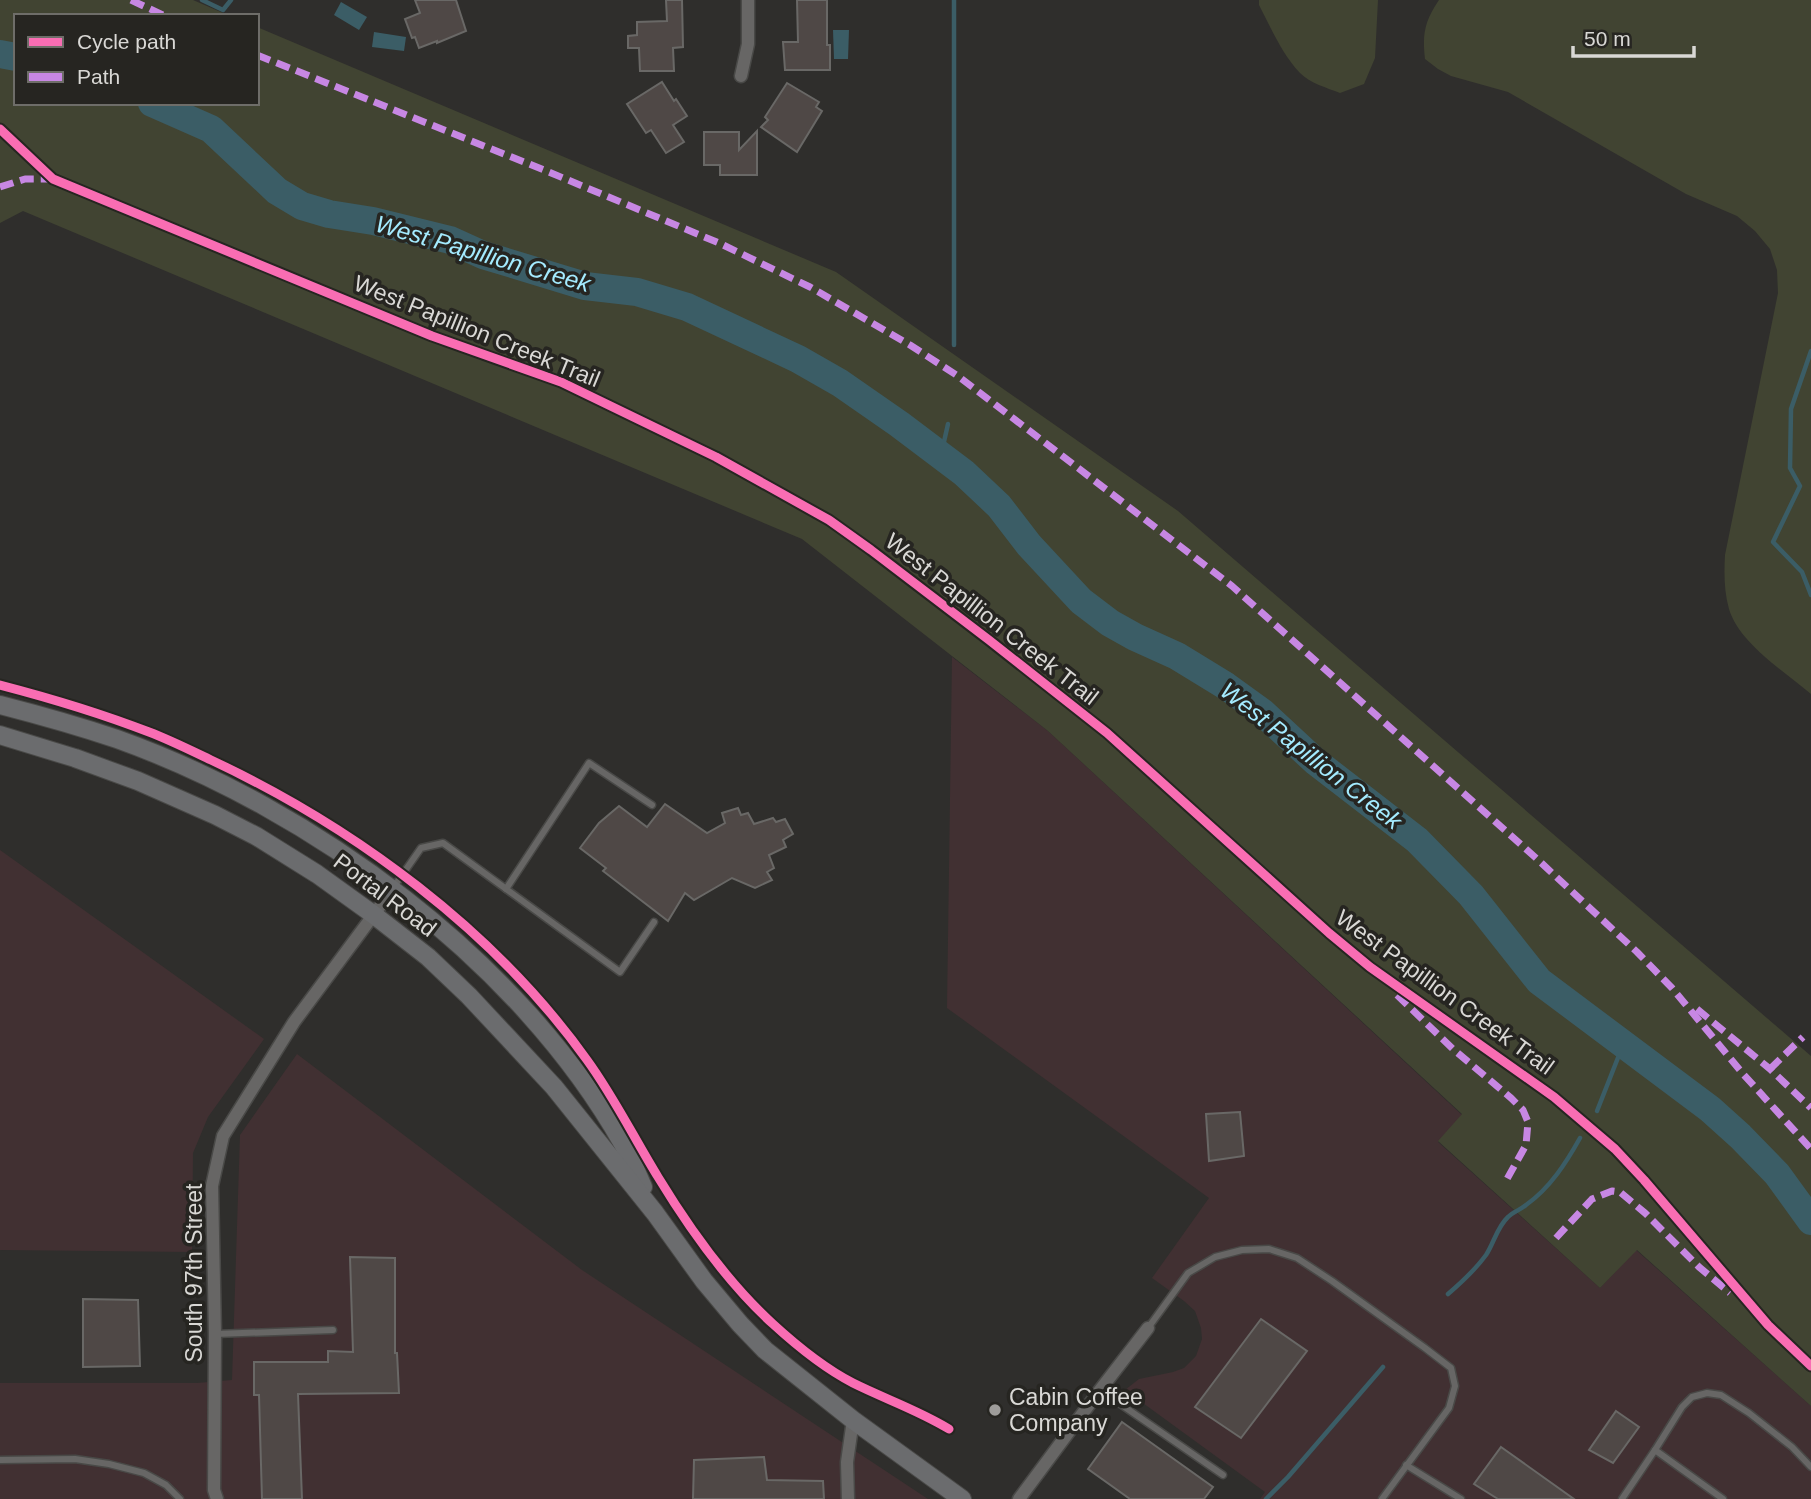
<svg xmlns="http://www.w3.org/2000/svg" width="1811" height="1499" font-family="Helvetica,sans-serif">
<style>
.industrial{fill:#413032}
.green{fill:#414432}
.water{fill:#3b5d66}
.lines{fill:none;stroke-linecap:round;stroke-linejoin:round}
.stream{stroke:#3b5d66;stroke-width:4.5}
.river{stroke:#3b5d66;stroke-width:28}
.building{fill:#4f4846;stroke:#696866;stroke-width:2}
.service-casing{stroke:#494947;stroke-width:9}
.minor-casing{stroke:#494947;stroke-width:15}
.secondary-casing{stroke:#494947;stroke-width:20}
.service{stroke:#676665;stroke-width:6}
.minor{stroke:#676665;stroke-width:12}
.secondary{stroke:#6b6c6e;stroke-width:18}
.quiet{stroke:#c787e3;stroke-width:7;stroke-dasharray:14 7;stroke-linecap:butt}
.cycleway-casing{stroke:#262521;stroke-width:13}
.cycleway{stroke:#f96db3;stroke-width:9}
.poi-dot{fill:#9e9c9a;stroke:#262521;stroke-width:2.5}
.labels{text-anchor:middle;stroke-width:7;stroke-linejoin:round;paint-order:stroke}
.street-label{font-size:23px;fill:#d9d8d5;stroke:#262521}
.poi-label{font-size:23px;fill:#d9d8d5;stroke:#262521;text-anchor:start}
.water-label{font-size:24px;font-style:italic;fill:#a4ebff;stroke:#262521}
</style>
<rect width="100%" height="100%" fill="#2f2e2c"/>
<g class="industrial">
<path d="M 952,657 L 1048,731 L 1462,1115 L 1438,1142 L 1600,1288 L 1636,1250 L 1811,1406 L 1811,1499 L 1260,1499 L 1265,1492 L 1125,1390 L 1139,1379 L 1173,1372 L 1184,1368 L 1196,1356 L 1202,1339 L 1201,1328 L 1195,1311 L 1184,1301 L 1152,1278 L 1209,1198 L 947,1008 Z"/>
<path d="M 0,850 L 264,1039 L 208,1117 L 193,1153 L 192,1252 L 0,1250 Z"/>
<path d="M 297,1054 L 582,1270 L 928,1499 L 0,1499 L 0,1383 L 197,1383 L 232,1380 L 240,1135 Z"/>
</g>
<g class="green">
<path d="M 0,0 L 193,0 L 230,16 L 16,16 L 16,103 L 257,103 L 257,27 L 836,272 L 1178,511 L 1811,1056 L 1811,1406 L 1637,1250 L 1600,1288 L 1438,1141 L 1462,1114 L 1048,731 L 802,539 L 23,211 L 0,223 Z"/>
<path d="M 1259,0 L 1378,0 L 1375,58 L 1364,84 L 1340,93 C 1327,88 1310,83 1300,73 C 1282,54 1271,28 1259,5 Z"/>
<path d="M 1439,0 L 1811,0 L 1811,694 C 1785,672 1739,643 1729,609 C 1724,591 1724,573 1725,555 L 1778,293 L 1777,270 L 1770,249 L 1755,231 L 1737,216 L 1686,194 L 1508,92 L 1451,76 L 1438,69 L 1425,59 C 1422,33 1425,21 1439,0 Z"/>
</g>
<g class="water">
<path d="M 341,2 L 367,17 L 359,30 L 334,15 Z"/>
<path d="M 833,30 L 849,30 L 848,59 L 834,59 Z"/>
<path d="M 374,32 L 406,37 L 404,51 L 372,47 Z"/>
</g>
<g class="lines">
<g class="stream">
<path d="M 202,0 L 223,10 L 231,0"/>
<path d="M 176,113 L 181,103"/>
<path d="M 954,345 L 954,0"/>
<path d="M 1811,351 L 1791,409 L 1790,468 L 1800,486 L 1773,542 L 1802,572 L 1811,595"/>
<path d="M 941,455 L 948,424"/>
<path d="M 1597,1111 L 1623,1045"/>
<path d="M 1801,1208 L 1811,1205"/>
<path d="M 1448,1294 C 1462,1282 1475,1270 1486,1255 C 1494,1243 1497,1227 1508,1217 C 1513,1212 1520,1210 1526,1205 C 1550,1188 1566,1163 1580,1138"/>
<path d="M 1266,1499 L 1288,1477 L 1383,1367"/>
</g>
<g class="river">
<path d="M 0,54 L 16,57"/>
<path d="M 152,103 L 211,129 L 277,191 L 302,206 L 329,214 L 373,221 L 450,240 L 483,255 L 585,286 L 637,292 L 687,307 L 798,359 L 840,383 L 899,424 L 964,473 L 999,506 L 1029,545 L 1081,601 L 1110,623 L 1135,637 L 1177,656 L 1226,686 L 1262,712 L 1316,762 L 1417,840 L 1471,895 L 1539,981 L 1710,1109 L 1740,1136 L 1777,1174 L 1811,1221"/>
</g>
</g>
<g class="building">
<path d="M 415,0 L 456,0 L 466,31 L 437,43 L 437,41 L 419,48 L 415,37 L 412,38 L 405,19 L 420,13 Z"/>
<path d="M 666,0 L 682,0 L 683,47 L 673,48 L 674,71 L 640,71 L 639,48 L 628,48 L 628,36 L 637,35 L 637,22 L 667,21 Z"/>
<path d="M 797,0 L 827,0 L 827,45 L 830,45 L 830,70 L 785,70 L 783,42 L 798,42 Z"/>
<path d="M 662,82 L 674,101 L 676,99 L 687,116 L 673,125 L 684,142 L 666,153 L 651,130 L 646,133 L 627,104 Z"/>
<path d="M 787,83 L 819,102 L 816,107 L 822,111 L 797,152 L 761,127 L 768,120 L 765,117 Z"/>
<path d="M 757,131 L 757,175 L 720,175 L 720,165 L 704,165 L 704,132 L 739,132 L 739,150 Z"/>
<path d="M 665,804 L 707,833 L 725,823 L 722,813 L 738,808 L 741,815 L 748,813 L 754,824 L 773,818 L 776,822 L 785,819 L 793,834 L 783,840 L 786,847 L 769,855 L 774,868 L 767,872 L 772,880 L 755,888 L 732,878 L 694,900 L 685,893 L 668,921 L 603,871 L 606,868 L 580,848 L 599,823 L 619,806 L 647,827 Z"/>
<path d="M 1240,1112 L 1244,1156 L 1209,1161 L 1206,1114 Z"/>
<path d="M 350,1257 L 395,1258 L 395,1353 L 397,1353 L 399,1393 L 298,1394 L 302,1499 L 262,1499 L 259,1395 L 254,1395 L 254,1362 L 328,1362 L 328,1351 L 353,1352 Z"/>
<path d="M 83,1299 L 138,1300 L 140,1366 L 83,1367 Z"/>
<path d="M 1261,1319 L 1307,1351 L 1241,1438 L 1195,1407 Z"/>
<path d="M 1616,1411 L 1639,1427 L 1613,1463 L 1589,1450 Z"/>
<path d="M 1122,1422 L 1213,1487 L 1204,1499 L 1130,1499 L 1088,1469 Z"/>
<path d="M 1501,1447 L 1574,1499 L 1498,1499 L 1474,1484 Z"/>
<path d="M 764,1457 L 767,1480 L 823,1481 L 824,1499 L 693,1499 L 694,1460 Z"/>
</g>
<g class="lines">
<defs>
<g id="service">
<path d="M 393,888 L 421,848 L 443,843 L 620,972 L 654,922"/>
<path d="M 506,889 L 589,763 L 652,805"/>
<path d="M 1148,1328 L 1188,1273 L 1215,1257 L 1242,1250 L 1269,1249 L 1297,1258 L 1332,1281 L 1425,1348 L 1451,1368 L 1455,1386 L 1449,1408 L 1382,1499"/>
<path d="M 215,1334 L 333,1330"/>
<path d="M 1100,1390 L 1223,1475"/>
<path d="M 1655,1450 L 1682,1407 L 1692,1397 L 1707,1393 L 1721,1395 L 1749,1413 L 1792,1447 L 1811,1467"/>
<path d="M 0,1460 L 75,1459 L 109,1464 L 144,1473 L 166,1485 L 180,1499"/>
<path d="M 1406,1465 L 1461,1499"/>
<path d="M 1622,1499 L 1655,1450 L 1723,1499"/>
</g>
<g id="minor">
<path d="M 741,76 L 748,44 L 748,0"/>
<path d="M 217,1499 L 214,1490 L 215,1334 L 212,1186 L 223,1136 L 294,1022 L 392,890"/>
<path d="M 848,1499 L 847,1462 L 853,1420"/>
<path d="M 1019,1499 L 1100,1390 L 1148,1328"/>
</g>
<g id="secondary">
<path d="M 0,705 C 39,715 78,726 117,739 C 313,809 520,961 623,1144 C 631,1158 637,1173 643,1187"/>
<path d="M 0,735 L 75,758 L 138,781 L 215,815 L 256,836 L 317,874 L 374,915 L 428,957 L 469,996 L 554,1087 L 655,1213 L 704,1281 L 740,1324 L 765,1350 L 853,1420 L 962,1499"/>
</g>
</defs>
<use href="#service" class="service-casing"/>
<use href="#minor" class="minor-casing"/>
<use href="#secondary" class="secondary-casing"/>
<use href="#service" class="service"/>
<use href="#minor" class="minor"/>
<use href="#secondary" class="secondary"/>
<g class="quiet">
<path d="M 131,0 L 165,16"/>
<path d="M 257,55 L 544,170 L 719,243 L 810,287 L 910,345 L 958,376 L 1232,586 L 1536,858 L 1637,952 L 1672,988 L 1744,1075 L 1811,1149"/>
<path d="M 0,187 L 25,179 L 53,179"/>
<path d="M 1397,995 L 1453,1049 L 1511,1098 L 1523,1110 L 1528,1122 L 1526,1145 L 1507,1179"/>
<path d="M 1697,1009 L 1770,1069 L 1811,1108"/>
<path d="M 1770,1069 L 1803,1037"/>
<path d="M 1556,1238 L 1592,1199 L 1612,1191 L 1620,1192 L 1645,1213 L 1699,1267 L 1730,1293"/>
</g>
<defs>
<g id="cycleway">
<path d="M 0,129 L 53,179 L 432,336 L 561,382 L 716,457 L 829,520 L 871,550 L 989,640 L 1107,733 L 1329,933 L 1370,967 L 1554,1097 L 1615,1149 L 1644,1180 L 1768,1325 L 1811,1366"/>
<path d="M 0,685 C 50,698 100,713 149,732 C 170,740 190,750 211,760 C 354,827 494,930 587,1060 C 614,1097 634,1138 658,1177 C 689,1228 729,1284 773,1324 C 797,1346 824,1368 853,1383 C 885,1399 918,1410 949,1429"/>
</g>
</defs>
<use href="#cycleway" class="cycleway-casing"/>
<use href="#cycleway" class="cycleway"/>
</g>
<circle class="poi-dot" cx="995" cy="1410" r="7"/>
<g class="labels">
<g class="street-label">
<text transform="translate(477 331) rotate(22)" y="8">West Papillion Creek Trail</text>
<text transform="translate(992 619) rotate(38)" y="8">West Papillion Creek Trail</text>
<text transform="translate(385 895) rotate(37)" y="8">Portal Road</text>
<text transform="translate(1445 992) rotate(36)" y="8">West Papillion Creek Trail</text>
<text transform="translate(194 1273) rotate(-90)" y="8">South 97th Street</text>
</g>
<g class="poi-label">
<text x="1009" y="1405">Cabin Coffee<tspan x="1009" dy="26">Company</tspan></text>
</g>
<g class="water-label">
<text transform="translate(483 254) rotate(16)" y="8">West Papillion Creek</text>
<text transform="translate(1311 756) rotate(38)" y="8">West Papillion Creek</text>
</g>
</g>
<rect x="14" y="14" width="245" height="91" fill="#262521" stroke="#6e6d69" stroke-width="2"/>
<rect x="28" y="37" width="35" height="10" fill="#f96db3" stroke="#6e6d69" stroke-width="2"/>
<text x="77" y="49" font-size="21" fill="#d9d8d5">Cycle path</text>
<rect x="28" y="72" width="35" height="10" fill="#c787e3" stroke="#6e6d69" stroke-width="2"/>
<text x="77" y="84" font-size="21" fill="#d9d8d5">Path</text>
<path d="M1573 46v10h121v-10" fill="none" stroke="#d9d8d5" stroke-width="3.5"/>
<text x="1584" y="46" font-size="21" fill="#d9d8d5" stroke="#262521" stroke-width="5" paint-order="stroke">50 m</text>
</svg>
